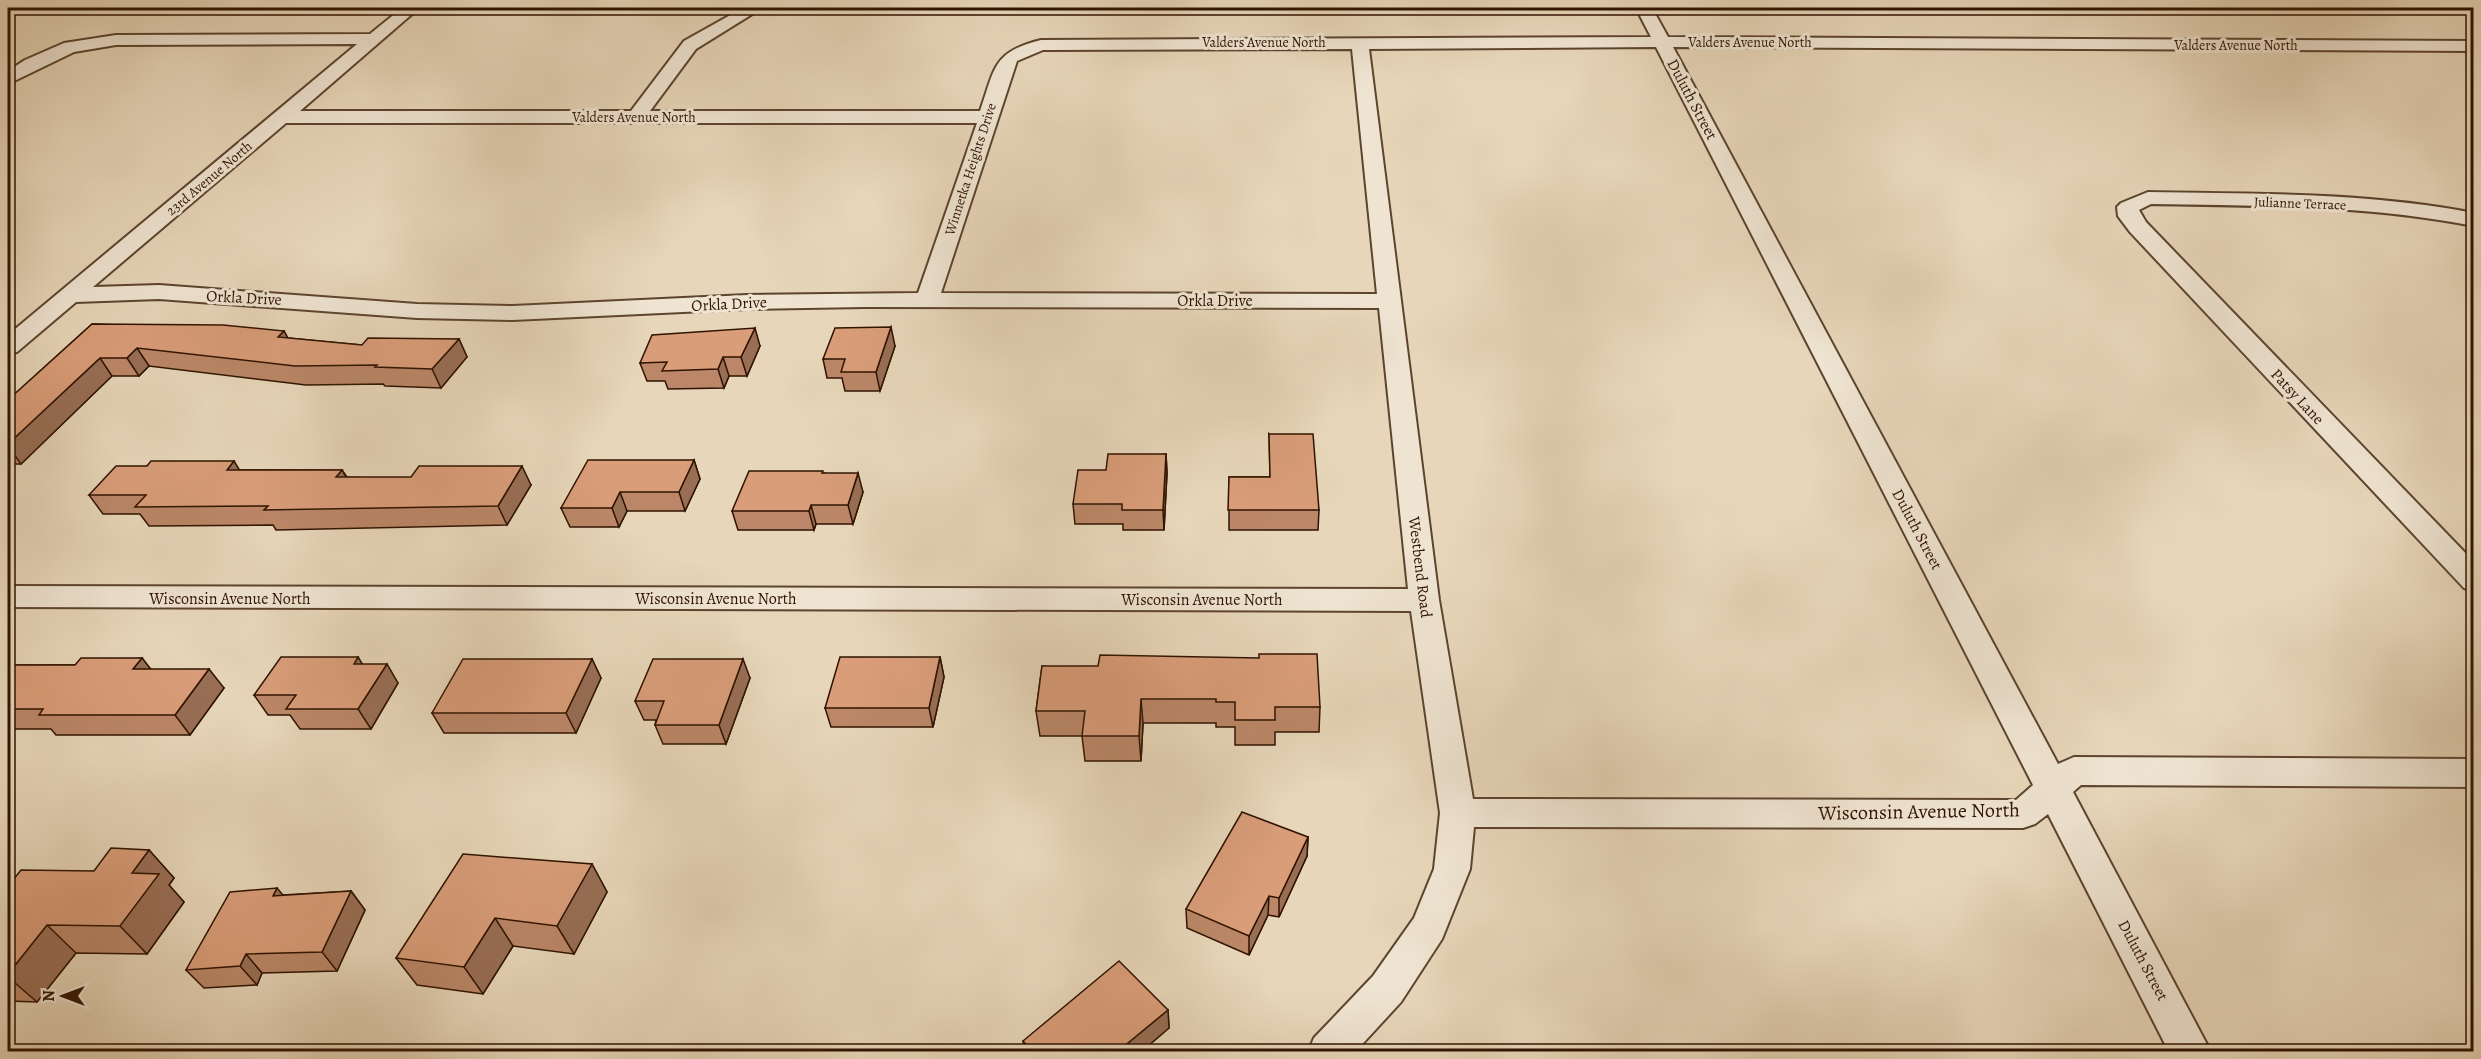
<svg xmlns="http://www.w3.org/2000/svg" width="2481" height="1059" font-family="Alegreya,serif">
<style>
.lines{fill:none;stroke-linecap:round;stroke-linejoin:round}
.minor-casing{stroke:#5d442e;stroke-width:4}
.minor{fill:#efe4d2;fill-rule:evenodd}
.wall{fill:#bb8768;stroke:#2f1300;stroke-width:1.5}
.shaded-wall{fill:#986e55;stroke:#2f1300;stroke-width:1.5}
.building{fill:#d99d79;stroke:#2f1300;stroke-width:1.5}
.labels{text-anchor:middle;stroke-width:6;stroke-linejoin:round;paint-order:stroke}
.far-street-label{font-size:14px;fill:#2f1300;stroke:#efe4d2}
.street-label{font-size:16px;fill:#2f1300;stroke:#efe4d2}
.near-street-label{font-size:20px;fill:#2f1300;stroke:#efe4d2}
</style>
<rect width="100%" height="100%" fill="#e7d6b9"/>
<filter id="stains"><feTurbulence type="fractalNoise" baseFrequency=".00333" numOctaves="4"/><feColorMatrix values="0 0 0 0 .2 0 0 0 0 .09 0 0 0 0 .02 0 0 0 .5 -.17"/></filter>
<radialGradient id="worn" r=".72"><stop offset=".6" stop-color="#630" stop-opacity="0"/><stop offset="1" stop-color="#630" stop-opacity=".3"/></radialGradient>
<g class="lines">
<defs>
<g id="minor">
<path d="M 402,8 L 419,8 L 300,111 L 631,111 L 684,41 L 743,8 L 762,8 L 696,49 L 650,111 L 980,111 C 995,69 992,52 1041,40 L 1651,37 L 1636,8 L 1652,8 L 1668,37 L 2474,41 L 2474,51 L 1673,47 L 2058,764 L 2074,757 L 2474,759 L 2474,787 L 2081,785 L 2073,792 L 2211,1052 L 2169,1052 L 2048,814 L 2035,824 L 2023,828 L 1474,827 L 1470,869 L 1442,939 L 1401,1002 L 1355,1052 L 1308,1052 L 1314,1038 L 1373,976 L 1414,918 L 1434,869 L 1440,813 L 1411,611 L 8,607 L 8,586 L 1408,589 L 1379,308 L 865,307 L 747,309 L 513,320 L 417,318 L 159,299 L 76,302 L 17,352 L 8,354 L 8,335 L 357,44 L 116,45 L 74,52 L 8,84 L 8,71 L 25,60 L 64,43 L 116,35 L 370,34 ZM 1656,47 L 2033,785 L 2016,800 L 1473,799 L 1439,600 L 1369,49 ZM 1352,49 L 1377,294 L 941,293 L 1017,61 L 1043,50 ZM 286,123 L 977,123 L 918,293 L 747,295 L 513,306 L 417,304 L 159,285 L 93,287 Z"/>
<path d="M 2148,192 C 2257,194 2366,192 2474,213 L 2474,226 C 2367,205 2260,206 2151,204 L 2139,210 L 2146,222 L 2474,562 L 2474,591 L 2464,588 L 2130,232 L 2118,216 L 2117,207 L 2121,203 Z"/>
</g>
</defs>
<use href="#minor" class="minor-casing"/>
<use href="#minor" class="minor"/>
</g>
<g class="wall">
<path d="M 92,324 L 284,331 L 288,338 L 362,345 L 459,339 L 467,357 L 441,388 L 385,386 L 383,384 L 306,385 L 149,366 L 139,376 L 112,376 L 21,464 L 8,464 L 8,400 Z"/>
<path d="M 760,346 L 747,376 L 729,376 L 724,388 L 668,389 L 665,381 L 647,381 L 640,363 Z"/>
<path d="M 895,346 L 880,391 L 845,391 L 842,378 L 827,378 L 823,359 Z"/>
<path d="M 1269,434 L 1319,510 L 1318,530 L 1229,530 L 1229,477 L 1270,477 Z"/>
<path d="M 1166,454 L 1167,473 L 1164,530 L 1123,530 L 1123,524 L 1075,524 L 1073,504 L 1106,470 Z"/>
<path d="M 694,460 L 700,479 L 685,511 L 627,511 L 619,527 L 570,527 L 561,508 Z"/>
<path d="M 147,466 L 239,470 L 342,470 L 347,477 L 531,485 L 507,525 L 276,530 L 273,525 L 149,526 L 140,514 L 103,514 L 89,495 Z"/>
<path d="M 824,473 L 863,492 L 853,524 L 816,524 L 814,530 L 738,530 L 732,511 Z"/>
<path d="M 358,657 L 362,664 L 398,683 L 371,729 L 300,729 L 290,715 L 268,715 L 254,695 Z"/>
<path d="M 940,657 L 944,677 L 933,727 L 831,727 L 825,708 Z"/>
<path d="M 142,658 L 150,669 L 224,688 L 190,735 L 56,735 L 51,729 L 8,729 L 8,665 L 75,665 Z"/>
<path d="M 592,659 L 601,678 L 576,733 L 444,733 L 432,713 Z"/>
<path d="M 1042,666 L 1320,707 L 1319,732 L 1275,732 L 1275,745 L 1235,745 L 1235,727 L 1216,727 L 1216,723 L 1143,723 L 1141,761 L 1085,761 L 1082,736 L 1040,736 L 1036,711 Z"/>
<path d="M 750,678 L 726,744 L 663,744 L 655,725 L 656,720 L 644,720 L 635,701 Z"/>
<path d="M 1308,837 L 1307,856 L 1279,917 L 1268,915 L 1249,955 L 1187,928 L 1186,909 Z"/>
<path d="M 149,850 L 174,878 L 169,885 L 184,902 L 147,954 L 76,953 L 37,1002 L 8,1001 L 8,886 L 94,871 Z"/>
<path d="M 592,864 L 607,892 L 574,954 L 513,946 L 483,994 L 417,985 L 396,958 Z"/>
<path d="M 351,891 L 365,910 L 337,971 L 262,973 L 257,985 L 204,988 L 186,970 L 283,895 Z"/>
<path d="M 1168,1010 L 1169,1028 L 1141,1052 L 1025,1052 L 1023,1041 Z"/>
</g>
<g class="shaded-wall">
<path d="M 891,327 L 895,346 L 880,391 L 876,372 Z"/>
<path d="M 755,328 L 760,346 L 747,376 L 741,357 Z"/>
<path d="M 284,331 L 294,350 L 278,337 Z"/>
<path d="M 459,339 L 467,357 L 441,388 L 432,369 Z"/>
<path d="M 137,348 L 149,366 L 139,376 L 127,358 Z"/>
<path d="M 723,357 L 729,376 L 724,388 L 718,369 Z"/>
<path d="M 100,358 L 112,376 L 21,464 L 8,446 L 8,444 Z"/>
<path d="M 1166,454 L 1167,473 L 1164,530 L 1163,510 Z"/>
<path d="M 694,460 L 700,479 L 685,511 L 679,492 Z"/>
<path d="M 234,461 L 246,481 L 227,470 Z"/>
<path d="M 522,466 L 531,485 L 507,525 L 498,506 Z"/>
<path d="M 342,470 L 353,489 L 336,477 Z"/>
<path d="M 858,473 L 863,492 L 853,524 L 848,505 Z"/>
<path d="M 620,492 L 627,511 L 619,527 L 612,508 Z"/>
<path d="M 811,505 L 816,524 L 814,530 L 809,511 Z"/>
<path d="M 358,657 L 370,677 L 354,664 Z"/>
<path d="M 940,657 L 944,677 L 933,727 L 929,708 Z"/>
<path d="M 142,658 L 157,677 L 133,669 Z"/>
<path d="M 592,659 L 601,678 L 576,733 L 566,713 Z"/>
<path d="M 743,659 L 750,678 L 726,744 L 719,725 Z"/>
<path d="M 387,664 L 398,683 L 371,729 L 358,709 Z"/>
<path d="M 209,669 L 224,688 L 190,735 L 175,715 Z"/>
<path d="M 1141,699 L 1143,723 L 1141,761 L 1139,736 Z"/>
<path d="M 1308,837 L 1307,856 L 1279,917 L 1279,898 Z"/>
<path d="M 149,850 L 174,878 L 169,885 L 184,902 L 147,954 L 120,926 L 132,873 Z"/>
<path d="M 592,864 L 607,892 L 574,954 L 557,926 Z"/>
<path d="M 277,888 L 293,907 L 273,896 Z"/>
<path d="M 351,891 L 365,910 L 337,971 L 322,952 Z"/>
<path d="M 1269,896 L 1268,915 L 1249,955 L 1249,936 Z"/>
<path d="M 495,918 L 513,946 L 483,994 L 464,967 Z"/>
<path d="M 47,925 L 76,953 L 37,1002 L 8,977 L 8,974 Z"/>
<path d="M 246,954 L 262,973 L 257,985 L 240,966 Z"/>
<path d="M 1168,1010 L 1169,1028 L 1141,1052 L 1117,1052 Z"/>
</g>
<g class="building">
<path d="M 92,324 L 223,325 L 284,331 L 278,337 L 362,345 L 368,338 L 459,339 L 432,369 L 375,367 L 377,365 L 295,366 L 137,348 L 127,358 L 100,358 L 8,444 L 8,400 Z"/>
<path d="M 891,327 L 876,372 L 841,372 L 845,359 L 823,359 L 835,328 Z"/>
<path d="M 755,328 L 741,357 L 723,357 L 718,369 L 662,371 L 667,362 L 640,363 L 652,335 Z"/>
<path d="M 1269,434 L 1313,434 L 1319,510 L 1228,510 L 1229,477 L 1270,477 Z"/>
<path d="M 1108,454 L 1166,454 L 1163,510 L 1122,510 L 1122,504 L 1073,504 L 1078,470 L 1106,470 Z"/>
<path d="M 588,460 L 694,460 L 679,492 L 620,492 L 612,508 L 561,508 Z"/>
<path d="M 151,461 L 234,461 L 227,470 L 342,470 L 336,477 L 411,477 L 419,466 L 522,466 L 498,506 L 264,510 L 268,506 L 135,507 L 146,495 L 89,495 L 116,466 L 147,466 Z"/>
<path d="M 749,471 L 823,471 L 822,473 L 858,473 L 848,505 L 811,505 L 809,511 L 732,511 Z"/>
<path d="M 1259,654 L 1317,654 L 1320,707 L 1275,707 L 1275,720 L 1235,720 L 1235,702 L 1216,702 L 1216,699 L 1141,699 L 1139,736 L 1082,736 L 1085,711 L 1036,711 L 1042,666 L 1098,666 L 1100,655 L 1259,658 Z"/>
<path d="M 281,657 L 358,657 L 354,664 L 387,664 L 358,709 L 286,709 L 296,695 L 254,695 Z"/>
<path d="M 840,657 L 940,657 L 929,708 L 825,708 Z"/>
<path d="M 81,658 L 142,658 L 133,669 L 209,669 L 175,715 L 39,715 L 43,709 L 8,709 L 8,665 L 75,665 Z"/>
<path d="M 463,659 L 592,659 L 566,713 L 432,713 Z"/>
<path d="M 653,659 L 743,659 L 719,725 L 655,725 L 664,701 L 635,701 Z"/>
<path d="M 1242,812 L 1308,837 L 1279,898 L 1269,896 L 1249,936 L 1186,909 Z"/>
<path d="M 111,848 L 149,850 L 132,873 L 159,874 L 120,926 L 47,925 L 8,974 L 8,886 L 21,870 L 94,871 Z"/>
<path d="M 463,854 L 592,864 L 557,926 L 495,918 L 464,967 L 396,958 Z"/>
<path d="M 277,888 L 273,896 L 351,891 L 322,952 L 246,954 L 240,966 L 186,970 L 230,892 Z"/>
<path d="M 1119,961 L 1168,1010 L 1117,1052 L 1033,1052 L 1023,1041 Z"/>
</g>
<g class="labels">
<g class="far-street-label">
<text x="1264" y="47">Valders Avenue North</text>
<text x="1750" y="47">Valders Avenue North</text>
<text x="2236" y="50">Valders Avenue North</text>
<text x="634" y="122">Valders Avenue North</text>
<text transform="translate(970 169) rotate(-72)" y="5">Winnetka Heights Drive</text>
<text transform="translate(209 178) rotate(-40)" y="5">23rd Avenue North</text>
<text transform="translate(2300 203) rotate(2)" y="5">Julianne Terrace</text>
</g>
<g class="street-label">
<text transform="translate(1693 99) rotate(62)" y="6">Duluth Street</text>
<text transform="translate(244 297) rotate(3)" y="6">Orkla Drive</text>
<text x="1215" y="306">Orkla Drive</text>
<text transform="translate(729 303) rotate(-3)" y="6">Orkla Drive</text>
<text transform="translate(2298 396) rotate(47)" y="6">Patsy Lane</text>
<text transform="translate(1918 529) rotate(62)" y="6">Duluth Street</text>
<text transform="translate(1421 567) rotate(83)" y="6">Westbend Road</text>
<text x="230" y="604">Wisconsin Avenue North</text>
<text x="716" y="604">Wisconsin Avenue North</text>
<text x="1202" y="605">Wisconsin Avenue North</text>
<text transform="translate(2144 960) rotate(62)" y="6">Duluth Street</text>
</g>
<g class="near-street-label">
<text transform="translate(1919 811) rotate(-1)" y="7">Wisconsin Avenue North</text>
</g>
</g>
<rect width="2481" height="1059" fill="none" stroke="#e7d6b9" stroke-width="30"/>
<rect x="9" y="9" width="2463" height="1041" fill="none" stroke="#2f1300" stroke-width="3"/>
<rect x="15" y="15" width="2451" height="1029" fill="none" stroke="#2f1300" stroke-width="1.5"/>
<g transform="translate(63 996) rotate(270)" stroke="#efe4d2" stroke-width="4.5" paint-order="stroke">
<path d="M0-4.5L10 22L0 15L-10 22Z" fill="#2f1300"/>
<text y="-9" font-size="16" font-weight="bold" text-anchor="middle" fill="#2f1300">N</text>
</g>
<rect width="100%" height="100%" filter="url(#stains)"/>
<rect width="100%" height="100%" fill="url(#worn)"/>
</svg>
